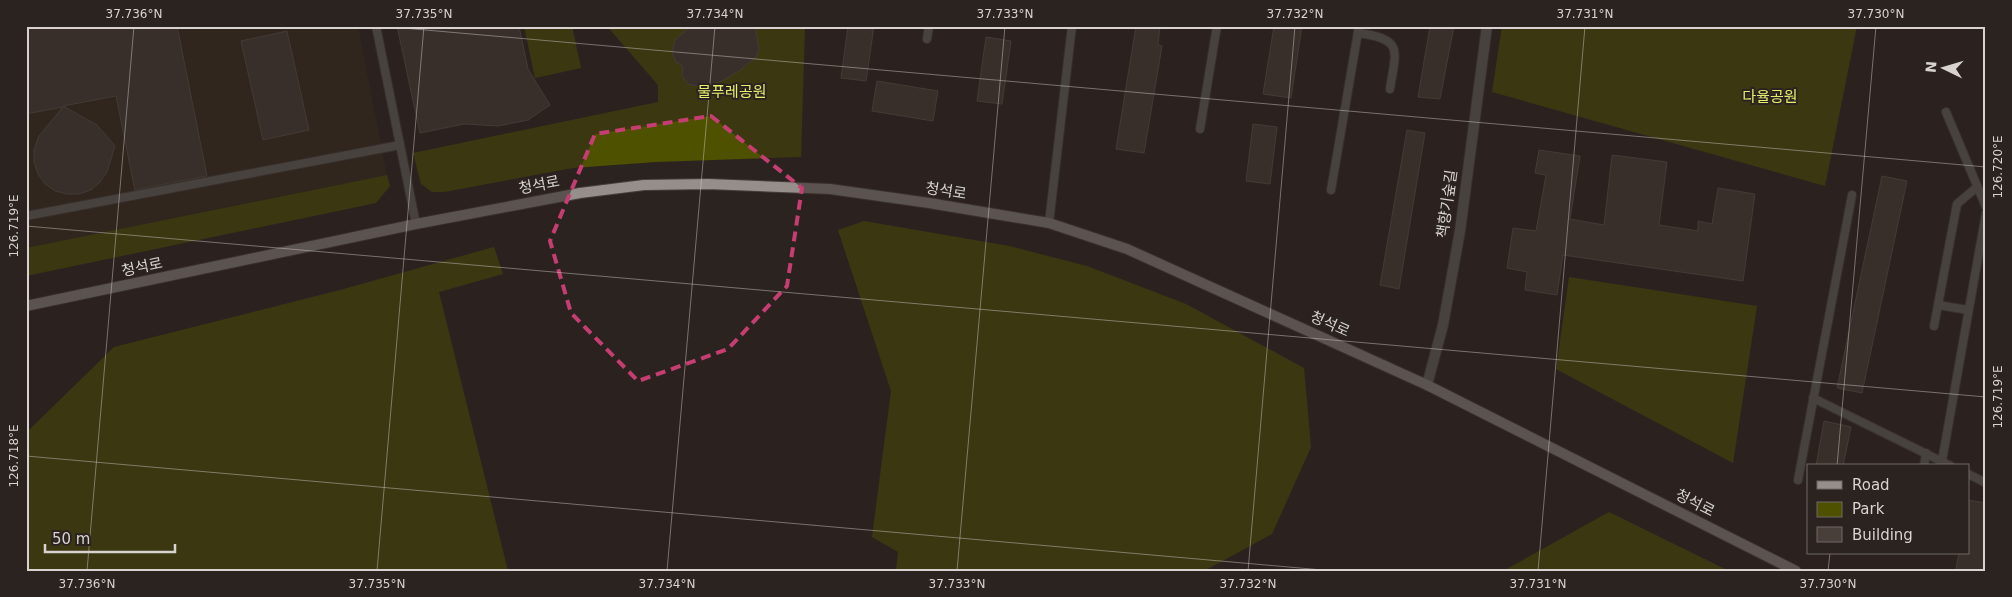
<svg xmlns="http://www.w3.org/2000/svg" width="2012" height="597" font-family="'DejaVu Sans','Noto Sans KR',sans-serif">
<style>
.industrial{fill:#362a1c}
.green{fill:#4d5100}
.building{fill:#483f3a;stroke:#605651}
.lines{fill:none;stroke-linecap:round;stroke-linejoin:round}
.lane-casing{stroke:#473f3b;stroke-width:10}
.street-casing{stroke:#473f3b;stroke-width:12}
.secondary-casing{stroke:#473f3b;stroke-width:12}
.lane{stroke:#6c6866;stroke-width:8}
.street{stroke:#6c6866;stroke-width:10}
.secondary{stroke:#958e8b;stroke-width:10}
.marked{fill:none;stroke:#c63d72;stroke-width:4;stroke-dasharray:10 6;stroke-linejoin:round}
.ticks{fill:none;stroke:#d8d3d0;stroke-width:1;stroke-opacity:0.45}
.labels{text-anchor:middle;stroke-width:4;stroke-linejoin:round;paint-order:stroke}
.park-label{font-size:15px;fill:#e4ed6e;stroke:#2b231f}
.street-label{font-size:15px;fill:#d8d3d0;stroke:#2b231f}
.neatline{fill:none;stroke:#d8d3d0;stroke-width:2}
.ticks-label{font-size:12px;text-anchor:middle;fill:#d8d3d0}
</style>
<rect width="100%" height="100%" fill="#2b231f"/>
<path class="industrial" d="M 26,26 L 358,26 L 387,175 L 26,248 Z"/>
<g class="green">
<path d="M 524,26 L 572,26 L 581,68 L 535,78 Z"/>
<path d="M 607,26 L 805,26 L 801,157 L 656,162 L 573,168 L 444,192 L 432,192 L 421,184 L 413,153 L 658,102 L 658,85 Z"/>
<path d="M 1502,26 L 1857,26 L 1825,186 L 1492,92 Z"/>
<path d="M 387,175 L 390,186 L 376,203 L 26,276 L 26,248 Z"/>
<path d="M 864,221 L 1009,246 L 1087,266 L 1186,304 L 1304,368 L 1311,447 L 1272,534 L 1204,571 L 896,571 L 898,552 L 872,537 L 891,391 L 838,230 Z"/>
<path d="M 494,247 L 503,274 L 439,292 L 508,571 L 26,571 L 26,433 L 114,347 L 340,290 Z"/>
<path d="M 1569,277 L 1757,306 L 1733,463 L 1556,369 Z"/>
<path d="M 1609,512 L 1729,571 L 1503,571 Z"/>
</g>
<g class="building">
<path d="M 26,26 L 177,26 L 207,176 L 135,190 L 116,96 L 63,106 L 97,125 L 115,146 L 107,172 L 100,182 L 91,190 L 79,194 L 67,194 L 55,191 L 45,184 L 38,174 L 34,162 L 34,149 L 39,136 L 63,107 L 26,114 Z"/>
<path d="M 397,26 L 519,26 L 528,69 L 550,105 L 528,120 L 498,126 L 464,124 L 420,133 Z"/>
<path d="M 691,26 L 755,26 L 759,49 L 756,57 L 739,71 L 722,81 L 701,87 L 688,84 L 682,76 L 683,66 L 676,62 L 672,52 L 675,40 Z"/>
<path d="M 848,26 L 874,26 L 866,81 L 841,78 Z"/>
<path d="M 1136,26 L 1160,26 L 1158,45 L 1162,46 L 1144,153 L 1116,149 Z"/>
<path d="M 1274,26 L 1302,26 L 1291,98 L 1263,94 Z"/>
<path d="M 1430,26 L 1454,26 L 1440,99 L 1418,97 Z"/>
<path d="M 287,31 L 309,130 L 263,140 L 241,41 Z"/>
<path d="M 986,37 L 1011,41 L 1002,104 L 977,101 Z"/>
<path d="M 877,81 L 938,91 L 933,121 L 872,111 Z"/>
<path d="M 1253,124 L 1277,127 L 1270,184 L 1246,181 Z"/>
<path d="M 1407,130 L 1425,133 L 1399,289 L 1380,285 Z"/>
<path d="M 1539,150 L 1580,156 L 1570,219 L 1604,225 L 1612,155 L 1667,162 L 1659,225 L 1698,231 L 1698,221 L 1712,224 L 1718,188 L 1755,194 L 1743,281 L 1563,255 L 1557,295 L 1525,290 L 1527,272 L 1507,268 L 1513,228 L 1536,231 L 1546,175 L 1535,173 Z"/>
<path d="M 1882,176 L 1907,181 L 1862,393 L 1837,388 Z"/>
<path d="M 1824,421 L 1851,427 L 1843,466 L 1816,466 Z"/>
<path d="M 1968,500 L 1986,503 L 1986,555 L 1983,571 L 1956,569 L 1959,553 L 1968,553 Z"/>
</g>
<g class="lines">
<defs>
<g id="lane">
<path d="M 376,26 L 416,224"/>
<path d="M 1358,33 C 1404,39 1396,50 1390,89"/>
<path d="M 927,39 L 929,26"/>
<path d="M 1946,112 L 1986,207"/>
<path d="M 1200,129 L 1217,26"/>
<path d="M 1331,190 L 1359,26"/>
<path d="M 26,216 L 400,145"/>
<path d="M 1049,223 L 1072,26"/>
<path d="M 1938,305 L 1968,310"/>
<path d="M 1934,326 L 1957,204 L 1977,187"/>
<path d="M 1813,398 L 1951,466"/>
<path d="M 1942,461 L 1986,213"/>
<path d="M 1924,466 L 1926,453"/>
<path d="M 1968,474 L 1986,483"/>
<path d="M 1798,480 L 1852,195"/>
</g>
<path id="street" d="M 1427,385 L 1443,325 L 1460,231 L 1487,26"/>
<path id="secondary" d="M 26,306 L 416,224 L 580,193 L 644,185 L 708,184 L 830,189 L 929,203 L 1049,223 L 1127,249 L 1427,385 L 1796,571"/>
</defs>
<use href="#lane" class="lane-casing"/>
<use href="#street" class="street-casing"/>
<use href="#secondary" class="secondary-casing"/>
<use href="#lane" class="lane"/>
<use href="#street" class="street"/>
<use href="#secondary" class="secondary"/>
</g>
<path d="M0 0H2012V597H0ZM 711,116 L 802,188 L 787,286 L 728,349 L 638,381 L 571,313 L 550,241 L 595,134 Z" fill="#2b231f" fill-opacity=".55" fill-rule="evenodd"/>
<path class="marked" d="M 711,116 L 802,188 L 787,286 L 728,349 L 638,381 L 571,313 L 550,241 L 595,134 Z"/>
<path class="ticks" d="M 380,26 L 1986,167M 26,226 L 1986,397M 26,456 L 1334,571M 1837,466 L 1876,26M 87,571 L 134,26M 377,571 L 424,26M 667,571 L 715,26M 957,571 L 1005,26M 1248,571 L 1295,26M 1538,571 L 1585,26M 1828,571 L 1830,553"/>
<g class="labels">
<g class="park-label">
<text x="732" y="97">물푸레공원</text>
<text x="1770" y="102">다율공원</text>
</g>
<g class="street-label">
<text transform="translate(539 185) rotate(-11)" y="5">청석로</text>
<text transform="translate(946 191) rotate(9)" y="5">청석로</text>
<text transform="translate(1447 204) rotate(-82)" y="5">책향기숲길</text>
<text transform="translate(142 267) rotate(-12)" y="5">청석로</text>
<text transform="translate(1330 324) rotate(24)" y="5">청석로</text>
<text transform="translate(1695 503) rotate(27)" y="5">청석로</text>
</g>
</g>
<rect width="2012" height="597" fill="none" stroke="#2b231f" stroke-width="55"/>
<rect x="1807" y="464" width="162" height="90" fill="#2b231f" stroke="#706966"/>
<rect x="1817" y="481" width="25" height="8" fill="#958e8b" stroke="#706966"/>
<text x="1852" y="490" font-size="15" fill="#d8d3d0">Road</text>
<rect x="1817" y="502" width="25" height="15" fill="#4d5100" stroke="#706966"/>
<text x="1852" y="514" font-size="15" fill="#d8d3d0">Park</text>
<rect x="1817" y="527" width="25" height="15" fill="#483f3a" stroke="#706966"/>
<text x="1852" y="540" font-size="15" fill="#d8d3d0">Building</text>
<g transform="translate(1944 68) rotate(275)" stroke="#2b231f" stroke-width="4" paint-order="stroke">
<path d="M0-4L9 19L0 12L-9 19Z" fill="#d8d3d0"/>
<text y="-8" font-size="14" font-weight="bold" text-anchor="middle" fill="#d8d3d0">N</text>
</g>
<path d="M45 544v8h130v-8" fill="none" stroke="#d8d3d0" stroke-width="2.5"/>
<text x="52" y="544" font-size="15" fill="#d8d3d0" stroke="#2b231f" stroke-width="4" paint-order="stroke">50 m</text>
<rect x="28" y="28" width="1956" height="542" class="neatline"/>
<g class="ticks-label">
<text x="134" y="18">37.736°N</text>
<text x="424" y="18">37.735°N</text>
<text x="715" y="18">37.734°N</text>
<text x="1005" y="18">37.733°N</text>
<text x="1295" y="18">37.732°N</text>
<text x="1585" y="18">37.731°N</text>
<text x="1876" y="18">37.730°N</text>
<text transform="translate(1998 167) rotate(-90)" y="4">126.720°E</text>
<text transform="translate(14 226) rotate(-90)" y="4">126.719°E</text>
<text transform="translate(1998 397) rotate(-90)" y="4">126.719°E</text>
<text transform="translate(14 456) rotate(-90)" y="4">126.718°E</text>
<text x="87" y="588">37.736°N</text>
<text x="377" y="588">37.735°N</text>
<text x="667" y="588">37.734°N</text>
<text x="957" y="588">37.733°N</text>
<text x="1248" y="588">37.732°N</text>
<text x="1538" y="588">37.731°N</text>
<text x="1828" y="588">37.730°N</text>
</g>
</svg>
